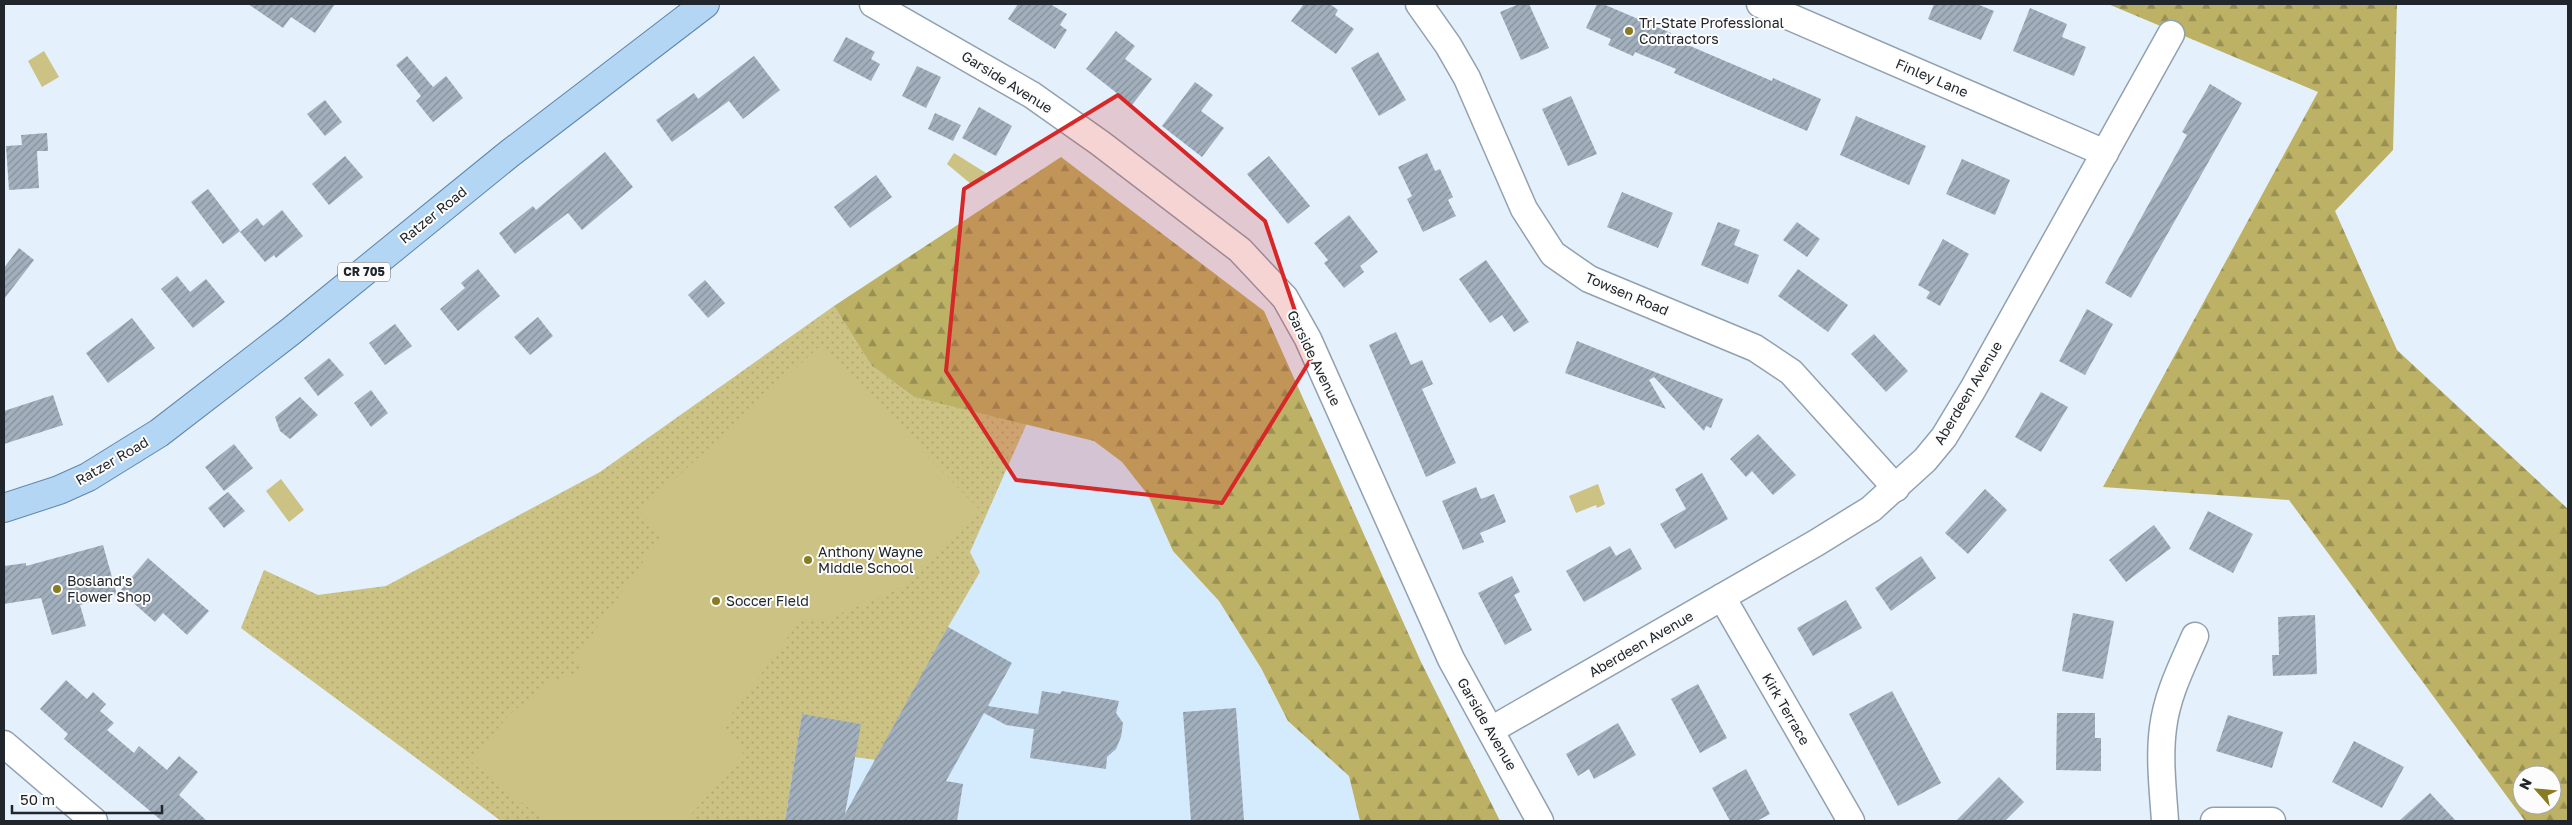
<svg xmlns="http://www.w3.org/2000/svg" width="2572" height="825" font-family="'Golos Text',sans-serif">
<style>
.built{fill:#d4eafd}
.grass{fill:url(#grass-dots)}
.forest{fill:url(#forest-firs);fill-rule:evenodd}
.garden{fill:#ccc283}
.building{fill:url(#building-hatch)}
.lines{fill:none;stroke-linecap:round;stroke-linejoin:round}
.minor-casing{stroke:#92a1ae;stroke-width:29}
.major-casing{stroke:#5f86a9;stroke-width:30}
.minor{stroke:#fff;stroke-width:26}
.major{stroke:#b3d6f4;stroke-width:28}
.marked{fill:#d62828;fill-opacity:0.2;stroke:#d62828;stroke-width:4;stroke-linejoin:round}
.poi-dot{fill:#897b21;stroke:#fcfcfc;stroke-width:2}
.labels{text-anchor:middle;stroke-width:4;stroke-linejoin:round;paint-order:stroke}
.shield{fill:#fcfcfc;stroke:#62666a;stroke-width:1}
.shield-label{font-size:12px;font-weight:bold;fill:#20262b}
.poi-label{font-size:14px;fill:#20262b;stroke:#fcfcfc;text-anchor:start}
.street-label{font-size:14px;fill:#20262b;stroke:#fcfcfc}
</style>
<defs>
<pattern id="grass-dots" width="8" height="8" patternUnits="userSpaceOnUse" patternTransform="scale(1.25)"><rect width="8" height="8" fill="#ccc283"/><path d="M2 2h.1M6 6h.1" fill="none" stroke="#afa771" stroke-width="1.8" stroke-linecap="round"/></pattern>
<pattern id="forest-firs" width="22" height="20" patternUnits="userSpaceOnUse" patternTransform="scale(1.25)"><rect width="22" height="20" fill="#bcb165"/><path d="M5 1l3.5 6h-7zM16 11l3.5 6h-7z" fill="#989053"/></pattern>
<pattern id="building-hatch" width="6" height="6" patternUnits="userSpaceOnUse" patternTransform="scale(1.25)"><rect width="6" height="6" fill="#a2b0be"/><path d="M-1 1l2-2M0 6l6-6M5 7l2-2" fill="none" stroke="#848f9b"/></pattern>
</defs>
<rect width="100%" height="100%" fill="#e4f0fc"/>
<path class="built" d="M 834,306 L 871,365 L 1027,423 L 1094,441 L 1122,462 L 1148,495 L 1173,551 L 1219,601 L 1261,668 L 1288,721 L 1349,776 L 1360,821 L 501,821 L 241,628 L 264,570 L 318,595 L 386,586 L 600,472 Z"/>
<path class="grass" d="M 834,306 L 871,365 L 914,397 L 1027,423 L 970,552 L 980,572 L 948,627 L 883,761 L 855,757 L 860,724 L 802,715 L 785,821 L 501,821 L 241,628 L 264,570 L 318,595 L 386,586 L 600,472 Z"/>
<g class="forest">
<path d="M 2108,4 L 2397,4 L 2393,150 L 2335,211 L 2397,350 L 2568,509 L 2568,821 L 2525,821 L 2289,500 L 2103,487 L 2318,92 ZM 2522,775 L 2552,775 L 2552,805 L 2522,805 Z"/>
<path d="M 1061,157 L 1264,311 L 1421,662 L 1500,821 L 1360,821 L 1349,776 L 1288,721 L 1261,668 L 1219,601 L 1173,551 L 1148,495 L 1122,462 L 1094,441 L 914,397 L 871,365 L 834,306 Z"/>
</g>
<g class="garden">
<path d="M 44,51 L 59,77 L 42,87 L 28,61 Z"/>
<path d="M 954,153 L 986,173 L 971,184 L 947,164 Z"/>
<path d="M 820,346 L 981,511 L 895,591 L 822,621 L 802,618 L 721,729 L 745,750 L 686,821 L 545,821 L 470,761 L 510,714 L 547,684 L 586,668 L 575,659 L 662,535 L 640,511 Z"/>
<path d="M 281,479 L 304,510 L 289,522 L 266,491 Z"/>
<path d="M 1598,484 L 1605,504 L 1597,508 L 1596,505 L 1576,513 L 1569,496 Z"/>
</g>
<g class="building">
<path d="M 248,4 L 335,4 L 315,33 L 291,17 L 283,28 Z"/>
<path d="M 1018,4 L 1050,4 L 1067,14 L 1060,25 L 1067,30 L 1055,49 L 1008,19 Z"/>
<path d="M 1304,4 L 1330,4 L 1338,10 L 1335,15 L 1354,29 L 1336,54 L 1291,21 Z"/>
<path d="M 1519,4 L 1529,4 L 1549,48 L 1521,60 L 1500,12 Z"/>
<path d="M 1597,4 L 1603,4 L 1671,33 L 1669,37 L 1772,81 L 1773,78 L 1821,99 L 1807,131 L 1674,73 L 1676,69 L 1635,52 L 1633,56 L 1608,45 L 1611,39 L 1586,28 Z"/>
<path d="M 1934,4 L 1977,4 L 1994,11 L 1981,40 L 1928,19 Z"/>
<path d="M 2030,8 L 2067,24 L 2062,37 L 2086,47 L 2074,76 L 2013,51 Z"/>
<path d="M 1116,31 L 1135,46 L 1125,59 L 1152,79 L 1132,105 L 1086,69 Z"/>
<path d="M 846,37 L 875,52 L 871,59 L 880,64 L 871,81 L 833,61 Z"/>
<path d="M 1378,52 L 1406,100 L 1379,116 L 1351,68 Z"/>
<path d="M 407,56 L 433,87 L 446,76 L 463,98 L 433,122 L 416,101 L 421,96 L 396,65 Z"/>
<path d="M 754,56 L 780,90 L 743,119 L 729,101 L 672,142 L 656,120 L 694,93 L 698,99 Z"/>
<path d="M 917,66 L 941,77 L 926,108 L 902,96 Z"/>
<path d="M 1195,82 L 1213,95 L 1201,111 L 1224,128 L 1202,157 L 1162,126 Z"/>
<path d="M 2210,84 L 2242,103 L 2131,298 L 2105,283 L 2187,135 L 2182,132 Z"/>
<path d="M 1571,96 L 1597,154 L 1568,166 L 1542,109 Z"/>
<path d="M 325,100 L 342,122 L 325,136 L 307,114 Z"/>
<path d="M 979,107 L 1012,126 L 996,156 L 962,138 Z"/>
<path d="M 935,113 L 961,125 L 953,141 L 928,129 Z"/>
<path d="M 1856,116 L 1926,146 L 1909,185 L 1840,155 Z"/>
<path d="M 47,133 L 48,151 L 37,151 L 39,188 L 9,190 L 6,146 L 22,145 L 21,135 Z"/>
<path d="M 605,152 L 633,187 L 582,230 L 568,213 L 515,254 L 499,233 L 533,206 L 536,210 Z"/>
<path d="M 1427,153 L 1435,171 L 1440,169 L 1453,197 L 1448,200 L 1456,216 L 1423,232 L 1407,199 L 1412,196 L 1398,167 Z"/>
<path d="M 345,156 L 363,177 L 329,205 L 312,184 Z"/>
<path d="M 1269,156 L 1310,206 L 1288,224 L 1247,174 Z"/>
<path d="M 1962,159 L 2010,180 L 1995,215 L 1946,194 Z"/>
<path d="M 876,175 L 892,197 L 850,228 L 834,207 Z"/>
<path d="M 208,189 L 240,231 L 223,244 L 191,202 Z"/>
<path d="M 1622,192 L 1673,213 L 1658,248 L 1607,227 Z"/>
<path d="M 282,210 L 303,236 L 276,258 L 274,255 L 265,262 L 240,232 L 257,218 L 263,226 Z"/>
<path d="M 1349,215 L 1378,252 L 1360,266 L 1364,272 L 1344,288 L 1324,263 L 1328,260 L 1314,243 Z"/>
<path d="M 1718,222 L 1740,230 L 1734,245 L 1759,255 L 1748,284 L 1701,265 Z"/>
<path d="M 1797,222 L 1820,239 L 1807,257 L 1783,240 Z"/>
<path d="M 1943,239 L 1969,254 L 1940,306 L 1926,298 L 1930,292 L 1918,285 Z"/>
<path d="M 19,248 L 34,260 L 4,299 L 4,268 Z"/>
<path d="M 1486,260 L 1529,322 L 1514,332 L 1502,315 L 1490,323 L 1459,279 Z"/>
<path d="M 478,269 L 500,296 L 458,331 L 440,309 L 465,288 L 461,283 Z"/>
<path d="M 1798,269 L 1848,305 L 1828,332 L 1778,296 Z"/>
<path d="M 177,276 L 190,292 L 206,279 L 225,302 L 193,328 L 161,289 Z"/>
<path d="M 705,280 L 725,303 L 708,318 L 688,295 Z"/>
<path d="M 2087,309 L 2113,324 L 2085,375 L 2059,361 Z"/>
<path d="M 538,317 L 553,336 L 530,355 L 514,337 Z"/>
<path d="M 132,318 L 155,348 L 108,383 L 86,353 Z"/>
<path d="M 395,324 L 412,346 L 385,365 L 369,343 Z"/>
<path d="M 1396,332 L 1411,365 L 1422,360 L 1433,384 L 1422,389 L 1456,463 L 1426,477 L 1369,345 Z"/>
<path d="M 1874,334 L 1908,371 L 1886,392 L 1851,354 Z"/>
<path d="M 1577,341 L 1723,399 L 1711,428 L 1706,426 L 1704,431 L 1654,377 L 1649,380 L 1666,409 L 1565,373 Z"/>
<path d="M 329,358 L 344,375 L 318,396 L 304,378 Z"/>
<path d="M 371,390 L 388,413 L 371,427 L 354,403 Z"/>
<path d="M 2041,392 L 2068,407 L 2041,452 L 2015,437 Z"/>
<path d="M 53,395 L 63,425 L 4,444 L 4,411 Z"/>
<path d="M 300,397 L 318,415 L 290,439 L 280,431 L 275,417 Z"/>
<path d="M 1758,434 L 1796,475 L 1773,495 L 1752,471 L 1746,477 L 1730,459 Z"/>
<path d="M 234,444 L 253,468 L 224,491 L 205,467 Z"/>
<path d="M 1702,473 L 1728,519 L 1675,549 L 1660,524 L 1686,509 L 1675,489 Z"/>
<path d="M 1476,487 L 1481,499 L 1494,494 L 1506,522 L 1480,533 L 1484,542 L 1463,550 L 1442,501 Z"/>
<path d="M 1985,489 L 2007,510 L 1968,554 L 1945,533 Z"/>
<path d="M 228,492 L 245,511 L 224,528 L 208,508 Z"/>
<path d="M 2208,511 L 2253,534 L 2233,573 L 2189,549 Z"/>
<path d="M 2154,525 L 2171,548 L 2126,582 L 2109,560 Z"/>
<path d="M 103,545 L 117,595 L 80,605 L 86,626 L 52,635 L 41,598 L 4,604 L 4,566 L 26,563 L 26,566 Z"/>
<path d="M 1610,546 L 1616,556 L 1630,548 L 1642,569 L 1584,602 L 1566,571 Z"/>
<path d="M 1921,556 L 1936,578 L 1891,611 L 1875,588 Z"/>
<path d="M 148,558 L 209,611 L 187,635 L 163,613 L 155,622 L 120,591 Z"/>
<path d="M 1512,576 L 1520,592 L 1514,595 L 1532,630 L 1505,645 L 1478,593 Z"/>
<path d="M 1846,600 L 1862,628 L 1813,656 L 1797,628 Z"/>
<path d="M 2073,613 L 2114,621 L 2103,679 L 2062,671 Z"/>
<path d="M 2315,615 L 2317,674 L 2273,676 L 2272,655 L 2279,655 L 2278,617 Z"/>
<path d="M 948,627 L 1012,663 L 988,706 L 1038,714 L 1042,691 L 1060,694 L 1062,691 L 1119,701 L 1116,713 L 1123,723 L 1121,737 L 1116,749 L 1107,757 L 1106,769 L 1030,758 L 1034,729 L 1006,725 L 984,713 L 946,781 L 963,784 L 957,821 L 785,821 L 802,714 L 861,724 L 845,814 Z"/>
<path d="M 66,680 L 87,699 L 93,692 L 106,704 L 100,711 L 114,723 L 107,730 L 134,753 L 139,746 L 167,770 L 179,756 L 198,772 L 179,795 L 207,821 L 162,821 L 64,739 L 68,734 L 40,709 Z"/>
<path d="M 1698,684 L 1727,738 L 1700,753 L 1671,699 Z"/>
<path d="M 1892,691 L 1941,783 L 1898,806 L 1849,714 Z"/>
<path d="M 1236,708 L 1244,821 L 1191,821 L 1183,712 Z"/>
<path d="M 2057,713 L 2095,713 L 2095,738 L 2101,738 L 2101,771 L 2056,770 Z"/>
<path d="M 2228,715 L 2283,732 L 2272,768 L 2216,751 Z"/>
<path d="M 1618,723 L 1636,755 L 1594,779 L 1589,769 L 1578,776 L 1566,754 Z"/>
<path d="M 2354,741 L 2404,767 L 2382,808 L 2332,782 Z"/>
<path d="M 1746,769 L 1770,814 L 1757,821 L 1730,821 L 1712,788 Z"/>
<path d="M 1999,777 L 2024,802 L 2005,821 L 1956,821 Z"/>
<path d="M 2430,793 L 2456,821 L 2399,821 Z"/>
</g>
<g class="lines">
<defs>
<g id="minor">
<path d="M 873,4 L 1032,95 L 1100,143 L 1240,250 L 1285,298 L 1308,339 L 1451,659 L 1540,821"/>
<path d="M 1419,4 L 1448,45 L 1467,78 L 1524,209 L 1553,254 L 1589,279 L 1755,348 L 1791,372 L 1896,488"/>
<path d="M 1760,4 L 2105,153"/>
<path d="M 1722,597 L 1851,821"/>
<path d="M 1491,730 L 1816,543 L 1871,509 L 1925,460 L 1944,437 L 1973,389 L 2171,34"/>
<path d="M 4,744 L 94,821"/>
<path d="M 2165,821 C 2163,791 2159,758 2163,728 C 2167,695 2182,666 2195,636"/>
<path d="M 2214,821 L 2272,821"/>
</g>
<path id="major" d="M 4,508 L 59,490 L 88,477 L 159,433 L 290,332 L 509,154 L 705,4"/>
</defs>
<use href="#minor" class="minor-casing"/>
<use href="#major" class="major-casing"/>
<use href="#minor" class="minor"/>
<use href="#major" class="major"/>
</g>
<path class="marked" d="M 1118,95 L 1265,221 L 1311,359 L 1222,503 L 1016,480 L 946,371 L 964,189 Z"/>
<g class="poi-dot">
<circle cx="1629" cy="31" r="5"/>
<circle cx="808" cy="560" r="5"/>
<circle cx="57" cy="589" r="5"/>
<circle cx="716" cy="601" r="5"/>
</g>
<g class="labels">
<rect class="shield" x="338" y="262.5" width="52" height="19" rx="4"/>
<g class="shield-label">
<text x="364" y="276">CR 705</text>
</g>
<g class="poi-label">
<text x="1639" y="28">Tri-State Professional<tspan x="1639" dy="16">Contractors</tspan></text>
<text x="818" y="557">Anthony Wayne<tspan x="818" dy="16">Middle School</tspan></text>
<text x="67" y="586">Bosland's<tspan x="67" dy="16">Flower Shop</tspan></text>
<text x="726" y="606">Soccer Field</text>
</g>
<g class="street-label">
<text transform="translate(1932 78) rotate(23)" y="5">Finley Lane</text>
<text transform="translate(1007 82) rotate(32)" y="5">Garside Avenue</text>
<text transform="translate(433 215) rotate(-39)" y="5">Ratzer Road</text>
<text transform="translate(1627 294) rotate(23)" y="5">Towsen Road</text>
<text transform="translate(1314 358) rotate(64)" y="5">Garside Avenue</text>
<text transform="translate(1968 393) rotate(-59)" y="5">Aberdeen Avenue</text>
<text transform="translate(112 461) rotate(-30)" y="5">Ratzer Road</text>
<text transform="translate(1641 644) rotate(-30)" y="5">Aberdeen Avenue</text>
<text transform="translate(1786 709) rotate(60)" y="5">Kirk Terrace</text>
<text transform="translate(1487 724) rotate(60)" y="5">Garside Avenue</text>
</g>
</g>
<rect width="2572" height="825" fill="none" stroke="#20262b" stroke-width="10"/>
<g transform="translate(2537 790) rotate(297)"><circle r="24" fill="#fcfcfc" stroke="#a4a6a8"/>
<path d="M0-4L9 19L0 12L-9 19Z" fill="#897b21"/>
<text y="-8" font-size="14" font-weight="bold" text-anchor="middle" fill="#20262b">N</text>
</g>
<path d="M12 805v8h150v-8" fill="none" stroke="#20262b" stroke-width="2.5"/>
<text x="20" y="805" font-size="15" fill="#20262b" stroke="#fcfcfc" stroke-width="4" paint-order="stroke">50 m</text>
</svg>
